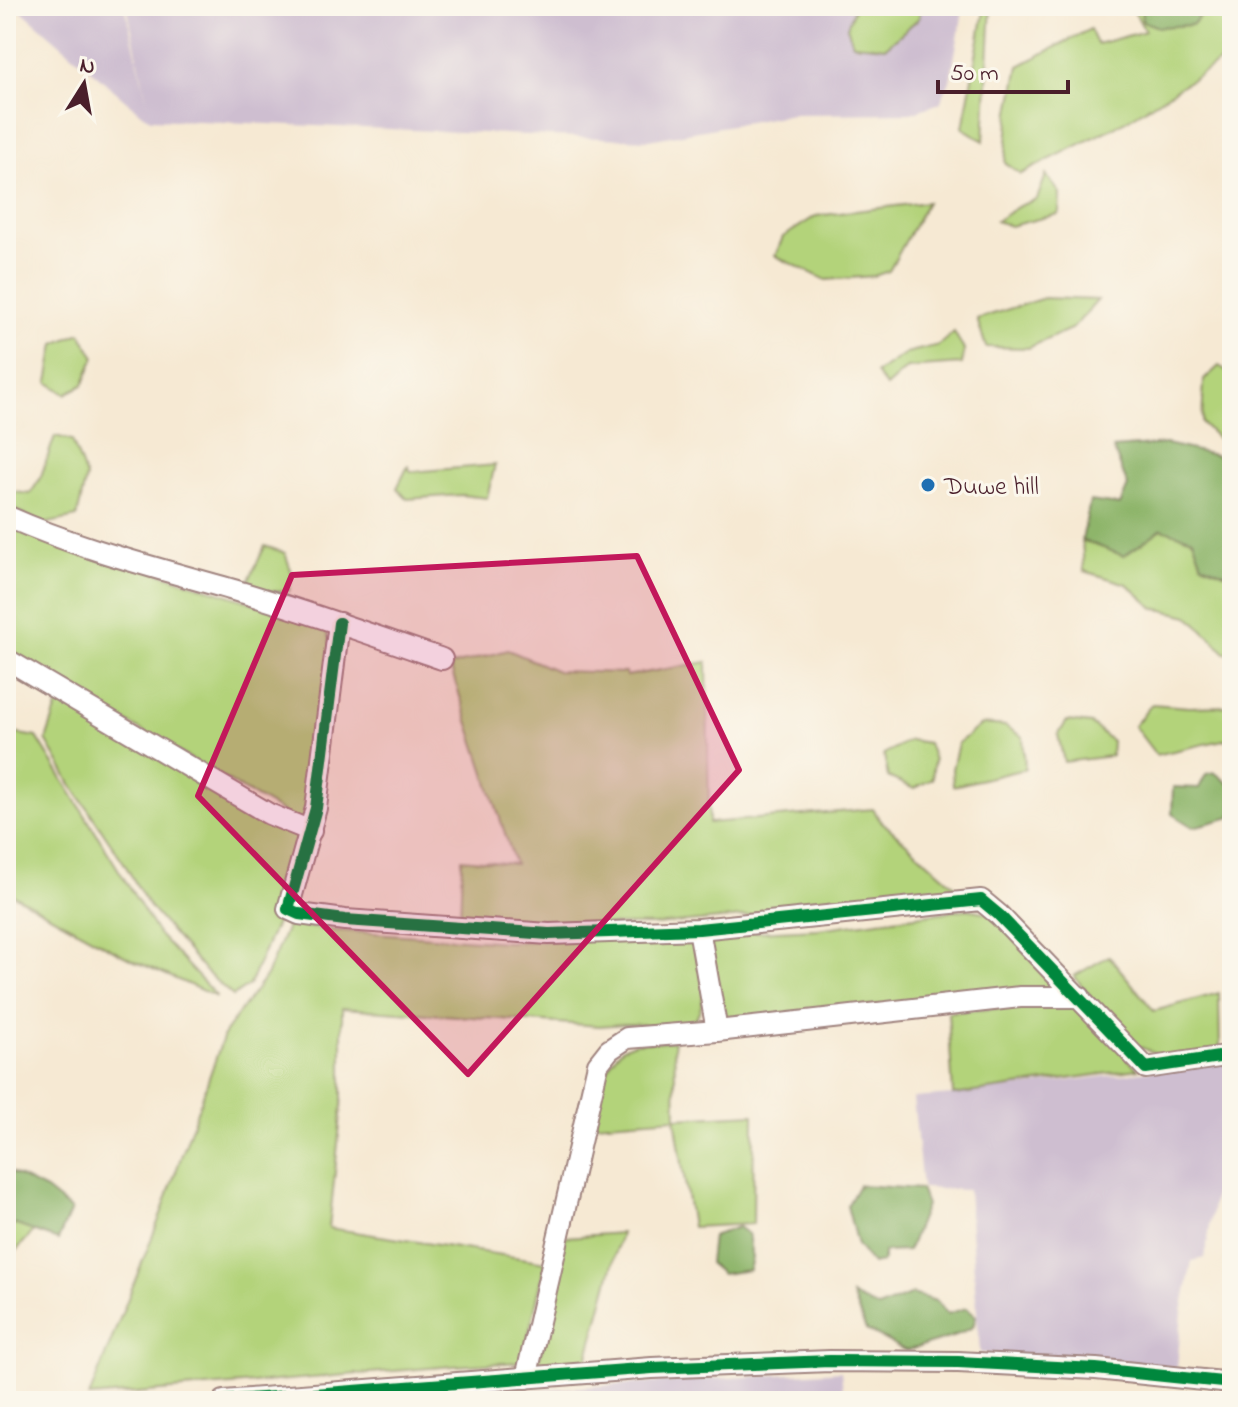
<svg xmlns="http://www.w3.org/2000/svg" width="1238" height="1407" font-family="'Indie Flower',sans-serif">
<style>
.industrial{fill:#cebed0}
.green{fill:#b3d37a;stroke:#7e7952;stroke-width:2}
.forest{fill:#8eb56a;stroke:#6c6a4a;stroke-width:2}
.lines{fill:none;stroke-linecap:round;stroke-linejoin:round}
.minor-casing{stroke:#a0847f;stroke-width:24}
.minor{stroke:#fff;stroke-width:20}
.cycleway-casing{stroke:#fbf7ec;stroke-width:17}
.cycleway{stroke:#00873e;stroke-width:12}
.marked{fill:#c2185b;fill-opacity:0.2;stroke:#c2185b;stroke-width:6;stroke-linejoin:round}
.poi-dot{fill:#1f6fb2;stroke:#fbf7ec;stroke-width:3}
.labels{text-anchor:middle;stroke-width:6;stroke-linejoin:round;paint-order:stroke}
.poi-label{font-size:26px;fill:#4a1f2b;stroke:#fbf7ec;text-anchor:start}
</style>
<rect width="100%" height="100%" fill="#fbf7ec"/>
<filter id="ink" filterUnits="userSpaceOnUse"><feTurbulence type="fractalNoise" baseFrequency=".0125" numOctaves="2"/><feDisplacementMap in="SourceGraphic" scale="16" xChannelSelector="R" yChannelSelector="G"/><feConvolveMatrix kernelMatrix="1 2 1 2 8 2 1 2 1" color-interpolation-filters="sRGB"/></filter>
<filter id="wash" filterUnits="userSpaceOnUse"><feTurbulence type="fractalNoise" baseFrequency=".006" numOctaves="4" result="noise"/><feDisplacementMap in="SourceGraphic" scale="32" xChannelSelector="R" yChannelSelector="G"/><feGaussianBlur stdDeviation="1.8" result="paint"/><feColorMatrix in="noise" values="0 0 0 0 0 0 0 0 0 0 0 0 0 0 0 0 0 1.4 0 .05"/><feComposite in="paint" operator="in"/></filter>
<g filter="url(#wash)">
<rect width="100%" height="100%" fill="#f6e9d3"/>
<g class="industrial">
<path d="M 16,6 L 125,6 L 148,106 L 127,6 L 964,6 L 950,81 L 940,103 L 911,113 L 792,114 L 649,140 L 151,119 L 143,115 Z"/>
<path d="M 1232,1061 L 1232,1078 L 1205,1258 L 1192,1261 L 1182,1312 L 1177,1368 L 980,1353 L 968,1190 L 922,1188 L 913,1098 L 953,1095 Z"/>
<path d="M 841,1371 L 844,1401 L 357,1401 Z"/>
</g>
<g class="green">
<path d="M 855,6 L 921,6 L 919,18 L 886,47 L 853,44 L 847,27 Z"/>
<path d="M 985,6 L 991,6 L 984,141 L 963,128 Z"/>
<path d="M 1131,6 L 1232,6 L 1232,54 L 1124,122 L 1021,174 L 1005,163 L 1010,111 L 1019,66 L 1090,29 L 1097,44 L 1145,31 Z"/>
<path d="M 1046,175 L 1060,193 L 1059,214 L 1010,226 L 996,221 L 1019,206 L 1037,199 Z"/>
<path d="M 927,202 L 889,271 L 874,276 L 826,280 L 775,256 L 783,237 L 816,216 Z"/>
<path d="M 1044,298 L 1098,300 L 1073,328 L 1028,348 L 986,347 L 977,319 Z"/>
<path d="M 954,332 L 964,350 L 962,364 L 907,368 L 886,387 L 876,373 L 906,353 L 939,345 Z"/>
<path d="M 80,333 L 95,357 L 83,385 L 65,394 L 48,382 L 55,344 Z"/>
<path d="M 1219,366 L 1232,374 L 1232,452 L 1223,451 L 1219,440 L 1202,423 L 1204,380 Z"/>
<path d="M 55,436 L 72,440 L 86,477 L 77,517 L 44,524 L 6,506 L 6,491 L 30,494 L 40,479 Z"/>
<path d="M 495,465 L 487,498 L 461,495 L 407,499 L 397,488 L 408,466 L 411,472 Z"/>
<path d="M 6,524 L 300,618 L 327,632 L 331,647 L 309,824 L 294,819 L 6,652 Z"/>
<path d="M 1162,528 L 1193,539 L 1202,564 L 1232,576 L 1232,655 L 1225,652 L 1189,616 L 1154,608 L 1127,584 L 1084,571 L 1082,540 L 1124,555 Z"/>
<path d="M 265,546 L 285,553 L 292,573 L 289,591 L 264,592 L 247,584 Z"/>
<path d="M 508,650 L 557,671 L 625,673 L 626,676 L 707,662 L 709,823 L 873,809 L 880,820 L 962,892 L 960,897 L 655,925 L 460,924 L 462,859 L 515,864 L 450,666 Z"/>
<path d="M 60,698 L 304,833 L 278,919 L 249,985 L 233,996 L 204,970 L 148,905 L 124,863 L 71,784 L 46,740 Z"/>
<path d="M 1152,704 L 1189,707 L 1232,706 L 1232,738 L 1156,755 L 1134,726 Z"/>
<path d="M 1067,721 L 1091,724 L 1112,741 L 1111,756 L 1064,762 L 1058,735 Z"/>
<path d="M 982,724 L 1005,726 L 1023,737 L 1025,769 L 953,786 L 952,769 L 958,743 Z"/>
<path d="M 6,732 L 37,737 L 158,934 L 217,997 L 128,958 L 6,891 Z"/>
<path d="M 909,740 L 928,743 L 934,760 L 932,779 L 914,789 L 888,777 L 884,754 Z"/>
<path d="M 968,909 L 989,913 L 1031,958 L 1056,991 L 725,1018 L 710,942 L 713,934 L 818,929 Z"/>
<path d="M 288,924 L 328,930 L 507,942 L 681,936 L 696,944 C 700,972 713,1006 688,1026 L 624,1024 L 600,1026 L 342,1008 L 342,1106 L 329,1228 L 546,1262 L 522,1362 L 453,1366 L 89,1397 L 160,1217 L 225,1032 L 266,976 Z"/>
<path d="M 1109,956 L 1154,1011 L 1219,993 L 1220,1050 L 1165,1057 L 1127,1042 L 1074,976 Z"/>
<path d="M 1072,1003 L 1138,1069 L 953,1095 L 948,1012 Z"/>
<path d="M 674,1041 L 676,1118 L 754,1114 L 753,1224 L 692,1227 L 675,1118 L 595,1124 C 599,1099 604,1049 635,1043 C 648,1041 661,1042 674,1041 Z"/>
<path d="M 14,1224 L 34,1231 L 6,1262 L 6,1230 Z"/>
<path d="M 621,1233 L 586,1364 L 547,1367 L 538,1366 L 565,1237 Z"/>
</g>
<g class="forest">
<path d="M 1141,6 L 1196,6 L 1201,15 L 1192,25 L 1158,27 L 1142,21 Z"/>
<path d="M 1166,444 L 1232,459 L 1232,576 L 1202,564 L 1193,539 L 1162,529 L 1124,556 L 1082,540 L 1090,501 L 1120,505 L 1128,486 L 1113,448 Z"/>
<path d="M 1214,772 L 1232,786 L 1232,817 L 1193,827 L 1172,814 L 1173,787 L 1199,788 L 1206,774 Z"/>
<path d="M 6,1170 L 46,1190 L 71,1210 L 58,1240 L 14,1224 L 6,1230 Z"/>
<path d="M 859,1185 L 920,1189 L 926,1205 L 908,1251 L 883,1252 L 883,1262 L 872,1264 L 857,1245 L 847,1206 Z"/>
<path d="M 738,1227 L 748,1234 L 752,1258 L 749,1270 L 722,1274 L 709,1263 L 712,1236 Z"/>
<path d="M 912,1294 L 936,1301 L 947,1314 L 966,1308 L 976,1316 L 973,1327 L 952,1337 L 906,1351 L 866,1330 L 852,1296 L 878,1308 Z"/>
</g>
</g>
<g filter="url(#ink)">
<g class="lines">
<defs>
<g id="minor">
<path d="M 6,516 C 82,550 165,570 244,593 C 311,613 376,636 442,659"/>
<path d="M 339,623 L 316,808 L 288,909 L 299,914 L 345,920 L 549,934 L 699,929 L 981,900 L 999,915 L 1146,1068 L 1232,1055"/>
<path d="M 6,659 L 269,814 L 311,831"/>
<path d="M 699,929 L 717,1031"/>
<path d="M 526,1378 L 598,1064 L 609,1050 L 627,1038 L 717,1031 L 1020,997 L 1080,997"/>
<path d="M 224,1401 L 652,1368 L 830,1361 L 958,1362 L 1096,1369 L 1232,1383"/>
</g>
</defs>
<use href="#minor" class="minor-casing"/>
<use href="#minor" class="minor"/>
<defs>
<g id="cycleway">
<path d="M 339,623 L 316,808 L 288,909 L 299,914 L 345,920 L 549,934 L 699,929 L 981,900 L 999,915 L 1146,1068 L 1232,1055"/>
<path d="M 224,1401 L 652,1368 L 830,1361 L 958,1362 L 1096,1369 L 1232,1383"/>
</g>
</defs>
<use href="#cycleway" class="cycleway-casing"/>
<use href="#cycleway" class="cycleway"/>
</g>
</g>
<path class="marked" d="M 637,556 L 739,770 L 468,1074 L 198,796 L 292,575 Z"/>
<circle class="poi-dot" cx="928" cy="485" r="8"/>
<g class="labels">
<g class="poi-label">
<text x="944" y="494">Duwe hill</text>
</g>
</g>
<rect width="1238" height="1407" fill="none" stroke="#fbf7ec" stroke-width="32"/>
<g transform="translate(84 84) rotate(11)" stroke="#fbf7ec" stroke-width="6" paint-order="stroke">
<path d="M0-6L14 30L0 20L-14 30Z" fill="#4a1f2b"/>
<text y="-12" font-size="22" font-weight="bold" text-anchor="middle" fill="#4a1f2b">N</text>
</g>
<path d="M938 80v12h130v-12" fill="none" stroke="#4a1f2b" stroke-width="4"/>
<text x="950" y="80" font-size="24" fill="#4a1f2b" stroke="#fbf7ec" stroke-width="6" paint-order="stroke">50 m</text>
</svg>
